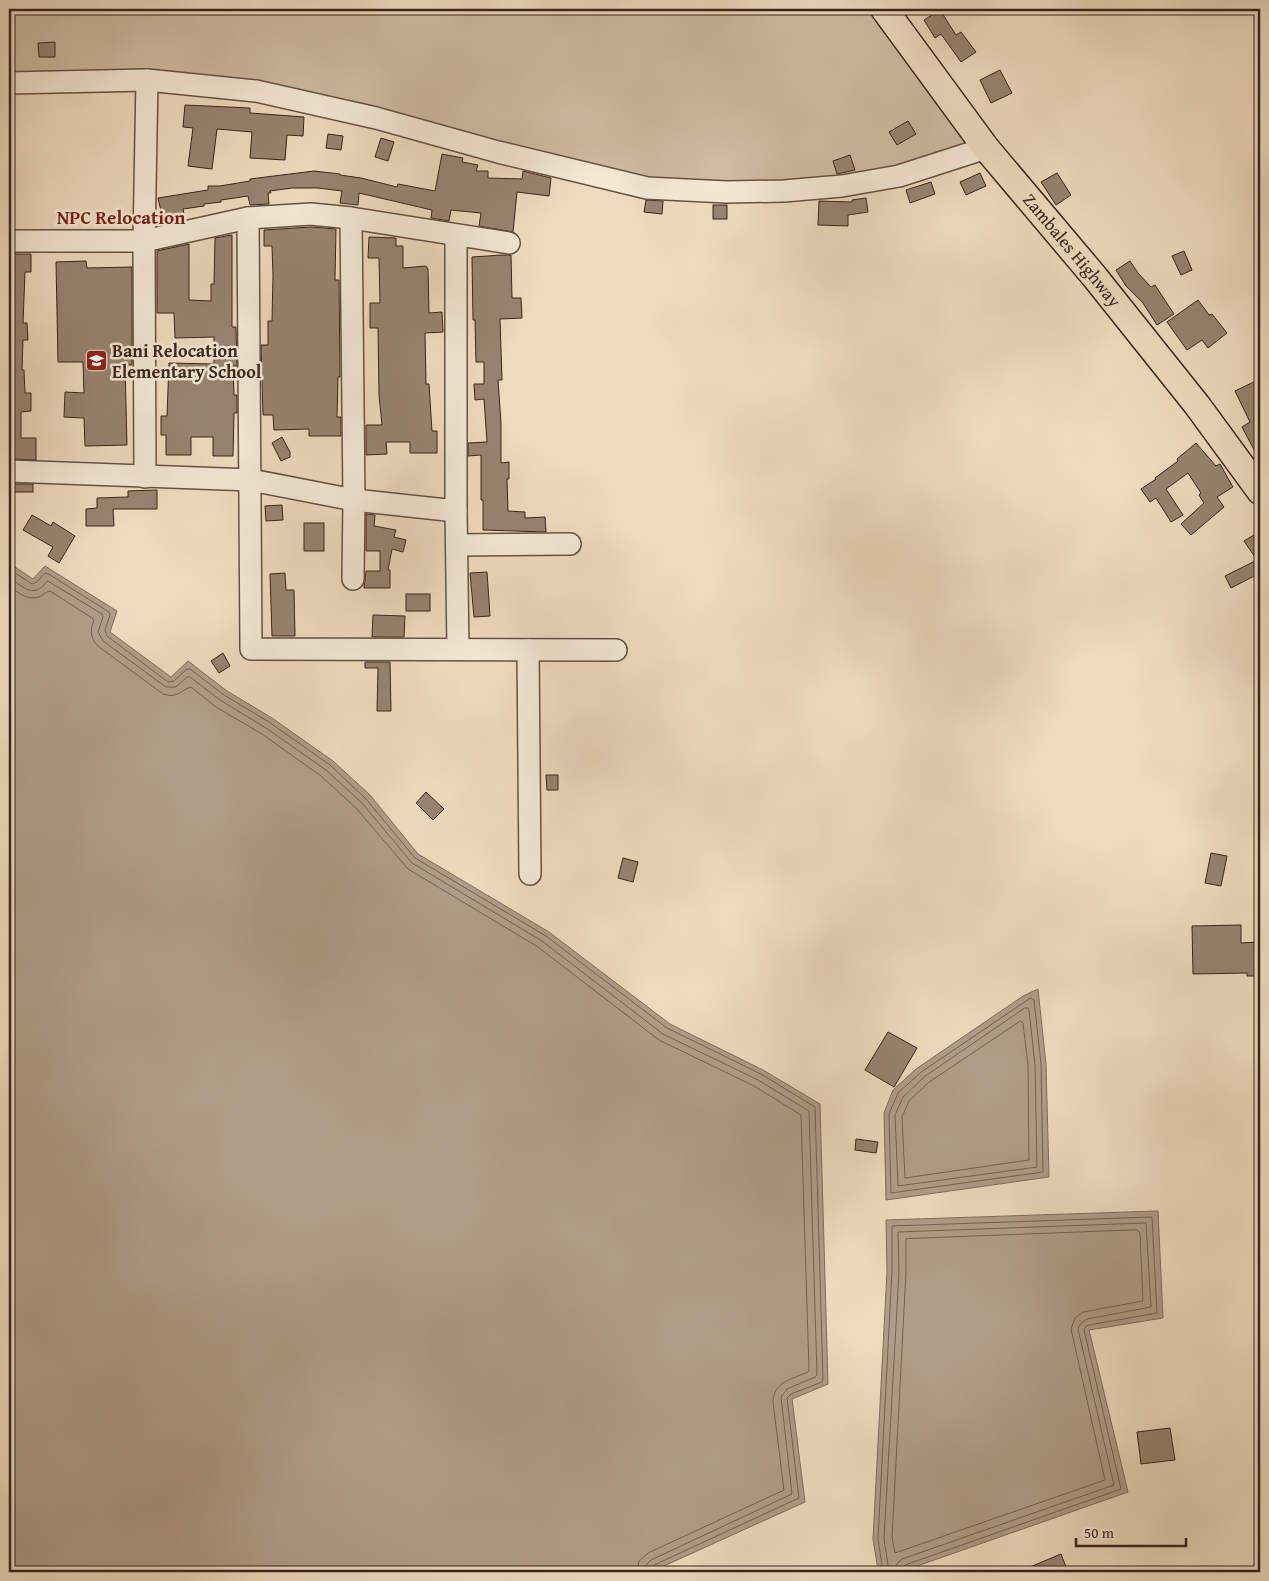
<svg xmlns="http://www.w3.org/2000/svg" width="1269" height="1581" font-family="'Gentium Book Plus',serif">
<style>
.green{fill:#cfbca2;stroke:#84705e}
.water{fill:#b09d87;stroke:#806d5c}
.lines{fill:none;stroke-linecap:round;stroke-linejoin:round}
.shore{stroke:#746151;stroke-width:1}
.building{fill:#978470;stroke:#38251b}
.minor-casing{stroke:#665244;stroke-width:24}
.major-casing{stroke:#38251b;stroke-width:29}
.minor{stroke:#f4e8d5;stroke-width:21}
.major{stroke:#eedbbe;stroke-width:26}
.labels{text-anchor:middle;stroke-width:5;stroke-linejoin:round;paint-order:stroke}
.street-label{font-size:18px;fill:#38251b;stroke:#f4e8d5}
.poi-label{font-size:18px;font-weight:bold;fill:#38251b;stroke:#f4e8d5;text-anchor:start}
.neighbourhood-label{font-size:19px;font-weight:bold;fill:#7a1f14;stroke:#f4e8d5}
</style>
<rect width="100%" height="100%" fill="#eedbbe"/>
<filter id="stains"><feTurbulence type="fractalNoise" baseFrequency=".004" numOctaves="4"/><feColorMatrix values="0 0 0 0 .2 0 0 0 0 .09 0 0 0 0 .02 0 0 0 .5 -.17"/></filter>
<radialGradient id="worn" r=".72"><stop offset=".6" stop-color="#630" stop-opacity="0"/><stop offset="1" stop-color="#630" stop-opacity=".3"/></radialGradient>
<path class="green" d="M 9,9 L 884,9 L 986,148 L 899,176 L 647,188 L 256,91 L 9,83 Z"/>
<g class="water">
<path d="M 9,563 L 33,579 L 45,566 L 117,611 L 110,632 L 171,677 L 188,661 L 227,691 L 272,718 L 333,761 L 370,795 L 418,854 L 549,932 L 670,1024 L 763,1070 L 820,1104 L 828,1384 L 792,1399 L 805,1502 L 655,1570 L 656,1572 L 9,1572 Z"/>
<path d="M 1038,989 L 1046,1064 L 1049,1177 L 886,1200 L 884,1113 L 893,1090 L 916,1069 L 1023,996 Z"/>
<path d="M 1158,1211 L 1163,1318 L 1089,1330 L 1128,1492 L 900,1572 L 880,1572 L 878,1570 L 873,1539 L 887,1271 L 886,1220 Z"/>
</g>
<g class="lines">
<g class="shore">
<path d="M 9,569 L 32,584 C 39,583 41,574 47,573 L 109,612 L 110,615 L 105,630 L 107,636 L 168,682 L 174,681 L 187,669 L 190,669 L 224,695 L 269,722 L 330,765 L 366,799 L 415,858 L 546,936 L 667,1028 L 761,1074 L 815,1107 L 823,1379 L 822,1382 L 791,1394 L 787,1398 L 799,1498 L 654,1565 L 651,1568 L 651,1572"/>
<path d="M 9,577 C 17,582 28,595 39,589 C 43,587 45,583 48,581 L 102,614 L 103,617 L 98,632 L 103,641 L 166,687 L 176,687 L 187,677 L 190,677 L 220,700 L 266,728 L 326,770 L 362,803 L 412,863 L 542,941 L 663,1034 L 758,1080 L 809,1111 L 817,1375 L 815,1377 L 787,1389 L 781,1397 L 792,1494 L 651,1560 L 646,1565 L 644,1572"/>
<path d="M 9,586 C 18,592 27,601 39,597 C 43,595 46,592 50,591 L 92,618 L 94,620 C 90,630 90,638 98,646 L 163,694 C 178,699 180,690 191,687 L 216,707 L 262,734 L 321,776 L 356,808 L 408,869 L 538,947 L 659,1040 L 754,1086 L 801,1115 L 809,1370 L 808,1372 C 792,1379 773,1382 773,1402 L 784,1490 L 648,1553 L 639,1561 L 637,1572"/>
<path d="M 1031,998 L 1034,1000 L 1041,1064 L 1043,1172 L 891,1193 L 889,1114 L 898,1093 L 920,1073 Z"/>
<path d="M 1025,1008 L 1028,1008 L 1029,1010 L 1035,1065 L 1037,1167 L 898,1186 L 895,1115 L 903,1097 L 924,1077 Z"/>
<path d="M 1021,1021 L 1023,1023 L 1028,1065 L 1029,1160 L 905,1178 L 902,1117 L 909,1101 L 928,1083 Z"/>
<path d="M 1137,1230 L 1140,1233 L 1143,1301 L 1083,1312 L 1075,1318 L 1071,1329 L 1105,1480 L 895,1553 L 892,1538 L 906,1272 L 906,1239 Z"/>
<path d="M 883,1572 L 878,1539 L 892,1271 L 892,1226 L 1152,1217 L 1157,1313 L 1089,1325 L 1086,1326 L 1084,1330 L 1121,1489 L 905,1565 L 902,1568 L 901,1572"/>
<path d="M 889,1572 L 884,1539 L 899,1272 L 898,1232 L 1146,1223 L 1151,1307 L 1087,1319 L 1081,1323 L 1078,1329 L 1114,1485 L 902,1559 L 896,1565 L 895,1572"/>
</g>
</g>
<g class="building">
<path d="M 940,10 L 956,35 L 961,32 L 976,52 L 961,62 L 941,34 L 935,38 L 924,20 Z"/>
<path d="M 55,42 L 55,57 L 39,57 L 38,43 Z"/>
<path d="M 1000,70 L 1012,93 L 991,103 L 980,80 Z"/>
<path d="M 185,105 L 250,108 L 250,113 L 304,117 L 303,136 L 287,135 L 285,160 L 250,158 L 252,132 L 217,129 L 212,169 L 188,166 L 193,128 L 183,127 Z"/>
<path d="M 908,121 L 916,134 L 897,145 L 889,132 Z"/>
<path d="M 328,134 L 343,136 L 341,150 L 326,148 Z"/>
<path d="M 381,138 L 394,142 L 388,161 L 375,157 Z"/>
<path d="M 442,154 L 463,158 L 462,162 L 478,165 L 476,171 L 488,171 L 488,178 L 522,179 L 523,171 L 551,178 L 549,196 L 517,192 L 513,232 L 479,226 L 481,213 L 451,210 L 449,221 L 431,218 L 432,210 L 359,193 L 358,205 L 340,203 L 342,191 L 318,188 L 292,188 L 270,191 L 271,193 L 268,193 L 269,204 L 250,205 L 248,196 L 221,200 L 221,202 L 204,204 L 204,206 L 183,209 L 185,219 L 164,224 L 158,198 L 208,190 L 208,186 L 220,186 L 250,181 L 250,179 L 314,171 L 340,174 L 340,175 L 361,178 L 397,187 L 398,184 L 435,191 Z"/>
<path d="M 850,155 L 855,170 L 837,174 L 833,161 Z"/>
<path d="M 980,173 L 986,186 L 966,195 L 960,182 Z"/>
<path d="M 1057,173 L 1071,195 L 1056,205 L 1041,182 Z"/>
<path d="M 931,182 L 935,194 L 910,203 L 906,190 Z"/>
<path d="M 866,198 L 868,212 L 848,215 L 848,226 L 818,225 L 819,201 L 852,202 L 852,200 Z"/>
<path d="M 646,200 L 663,201 L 662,214 L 644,212 Z"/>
<rect x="713" y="205" width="14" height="14"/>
<path d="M 311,227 L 336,229 L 335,280 L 339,280 L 340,377 L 338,377 L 337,417 L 341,417 L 341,436 L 309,436 L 309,429 L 274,430 L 273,415 L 263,415 L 261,345 L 268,345 L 268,321 L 272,321 L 273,275 L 272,246 L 264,246 L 264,230 Z"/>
<path d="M 232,235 L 232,327 L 236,327 L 237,366 L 233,366 L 234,395 L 237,395 L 237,413 L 234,413 L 233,456 L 213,456 L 213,437 L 191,437 L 191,455 L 166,455 L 166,435 L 161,435 L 161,416 L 167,416 L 169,363 L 214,364 L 214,337 L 175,338 L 174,313 L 157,313 L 157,251 L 189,244 L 189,300 L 211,301 L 211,284 L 214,284 L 215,238 Z"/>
<path d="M 369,237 L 396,238 L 396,246 L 403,246 L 403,268 L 426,266 L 428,269 L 429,313 L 442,312 L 443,332 L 425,333 L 426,384 L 429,384 L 432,431 L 437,431 L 437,453 L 410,453 L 410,442 L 386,442 L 387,454 L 366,455 L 366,425 L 382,425 L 379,395 L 378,328 L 370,328 L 370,303 L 380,303 L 379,258 L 368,258 Z"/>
<path d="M 1184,251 L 1192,270 L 1181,275 L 1172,256 Z"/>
<path d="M 9,254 L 31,254 L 31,272 L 25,272 L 23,323 L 27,323 L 28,340 L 23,340 L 22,370 L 24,370 L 25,393 L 31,393 L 31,411 L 21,412 L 21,438 L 36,438 L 36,460 L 9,459 Z"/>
<path d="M 503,255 L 511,255 L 512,298 L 521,298 L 522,318 L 500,319 L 502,380 L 498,380 L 501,423 L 501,463 L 509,462 L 509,479 L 507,479 L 508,511 L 525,512 L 525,518 L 545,517 L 546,532 L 483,530 L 483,500 L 481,500 L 481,455 L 468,456 L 468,443 L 487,442 L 484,399 L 475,400 L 474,384 L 484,384 L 484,362 L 476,362 L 475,320 L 473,320 L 472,257 Z"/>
<path d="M 86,261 L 87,268 L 132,267 L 132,365 L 125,365 L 127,445 L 85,446 L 84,418 L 64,417 L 65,392 L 84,393 L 83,362 L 58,362 L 56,262 Z"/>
<path d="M 1130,261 L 1138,273 L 1151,287 L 1155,285 L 1174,314 L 1157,325 L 1143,303 L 1126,286 L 1116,270 Z"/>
<path d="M 1198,300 L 1209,315 L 1212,314 L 1227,333 L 1208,348 L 1202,340 L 1187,350 L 1167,322 Z"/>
<path d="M 1260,379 L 1260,461 L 1242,427 L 1250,422 L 1235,391 Z"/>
<path d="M 282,437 L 290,452 L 290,457 L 281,461 L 272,443 Z"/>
<path d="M 1196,443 L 1216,466 L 1220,464 L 1233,487 L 1217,497 L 1224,507 L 1191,535 L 1181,524 L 1204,503 L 1199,495 L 1201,493 L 1188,473 L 1166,489 L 1183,515 L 1171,522 L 1156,498 L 1150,502 L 1141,489 L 1156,479 L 1155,478 L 1178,461 L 1177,459 Z"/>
<rect x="14" y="484" width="19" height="8"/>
<path d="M 157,490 L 157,509 L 113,509 L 114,526 L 86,526 L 86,509 L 97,508 L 97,498 L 128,497 L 128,491 Z"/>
<path d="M 282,505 L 283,520 L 266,521 L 265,506 Z"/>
<path d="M 366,514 L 375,515 L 374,526 L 396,530 L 394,537 L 406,540 L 403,552 L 392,549 L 388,570 L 390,570 L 390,588 L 364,588 L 366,571 L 380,571 L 380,551 L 366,551 Z"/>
<path d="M 32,515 L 51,526 L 53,522 L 75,536 L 59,563 L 48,556 L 53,547 L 23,530 Z"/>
<rect x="304" y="523" width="20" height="28"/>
<path d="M 1254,535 L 1260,544 L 1260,573 L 1231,588 L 1225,576 L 1257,560 L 1244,541 Z"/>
<path d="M 487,572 L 490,616 L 474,617 L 470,573 Z"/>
<path d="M 285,573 L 286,590 L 294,590 L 295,636 L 272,636 L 270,574 Z"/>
<rect x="406" y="594" width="24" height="17"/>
<path d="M 373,615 L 405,616 L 404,637 L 372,637 Z"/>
<path d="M 223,653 L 230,666 L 219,673 L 211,661 Z"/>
<path d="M 365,662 L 390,662 L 391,711 L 377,711 L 378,668 L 365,668 Z"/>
<path d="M 546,775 L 558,775 L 558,790 L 547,790 Z"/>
<path d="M 426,792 L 444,809 L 433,820 L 416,803 Z"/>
<path d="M 1211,853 L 1227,856 L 1221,886 L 1205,883 Z"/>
<path d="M 623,858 L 638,862 L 633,882 L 618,878 Z"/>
<path d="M 1241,925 L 1241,943 L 1259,942 L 1260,976 L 1247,976 L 1247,973 L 1193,974 L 1192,926 Z"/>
<path d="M 888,1032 L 917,1048 L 894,1087 L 865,1070 Z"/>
<path d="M 856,1139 L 878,1142 L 876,1153 L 855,1150 Z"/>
<path d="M 1170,1428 L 1175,1460 L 1141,1464 L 1137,1432 Z"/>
<path d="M 1061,1554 L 1068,1572 L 1018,1572 Z"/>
</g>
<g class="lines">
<defs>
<g id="minor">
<path d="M 9,83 L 147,80 L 256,91 L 376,118 L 498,152 L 647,188 L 726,192 L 784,191 L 842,186 L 899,176 L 986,148"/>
<path d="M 248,218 L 251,649 L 616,650"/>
<path d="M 351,218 L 354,500 L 353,579"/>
<path d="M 456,235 L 456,511 L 458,649"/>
<path d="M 9,241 L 144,241 L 248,218 L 311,214 L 351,218 L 509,243"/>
<path d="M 9,471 L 251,480 L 354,500 L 456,511"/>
<path d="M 145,477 L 144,241 L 147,80"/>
<path d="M 457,545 L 570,544"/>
<path d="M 528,650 L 530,874"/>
</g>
<g id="major">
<path id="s1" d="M 884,9 L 986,148 L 1094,276 L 1197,405 L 1260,491"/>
</g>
</defs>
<use href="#minor" class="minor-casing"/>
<use href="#major" class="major-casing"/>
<use href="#minor" class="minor"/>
<use href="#major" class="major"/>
</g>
<defs>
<symbol id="school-square" viewBox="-11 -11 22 22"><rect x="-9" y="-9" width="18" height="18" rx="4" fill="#8f2418" stroke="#f4e8d5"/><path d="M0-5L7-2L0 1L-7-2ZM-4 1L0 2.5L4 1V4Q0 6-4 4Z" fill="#fff"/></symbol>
</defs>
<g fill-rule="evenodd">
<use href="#school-square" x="84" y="348" width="25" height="25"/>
</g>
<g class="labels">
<g class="street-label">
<text dy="6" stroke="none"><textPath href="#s1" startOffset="306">Zambales Highway</textPath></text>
</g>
<g class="poi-label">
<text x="112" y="357">Bani Relocation<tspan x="112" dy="21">Elementary School</tspan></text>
</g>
<g class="neighbourhood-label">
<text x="121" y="224">NPC Relocation</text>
</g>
</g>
<rect width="1269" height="1581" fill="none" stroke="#eedbbe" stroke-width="30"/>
<rect x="10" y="10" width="1249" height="1561" fill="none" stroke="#38251b" stroke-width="2.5"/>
<rect x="15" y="15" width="1239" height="1551" fill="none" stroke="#38251b"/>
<path d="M1076 1538v8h110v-8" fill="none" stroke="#38251b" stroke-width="2.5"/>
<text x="1084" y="1538" font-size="15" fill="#38251b" stroke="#f4e8d5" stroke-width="4" paint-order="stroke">50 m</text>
<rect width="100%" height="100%" filter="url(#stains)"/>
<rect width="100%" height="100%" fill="url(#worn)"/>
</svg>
